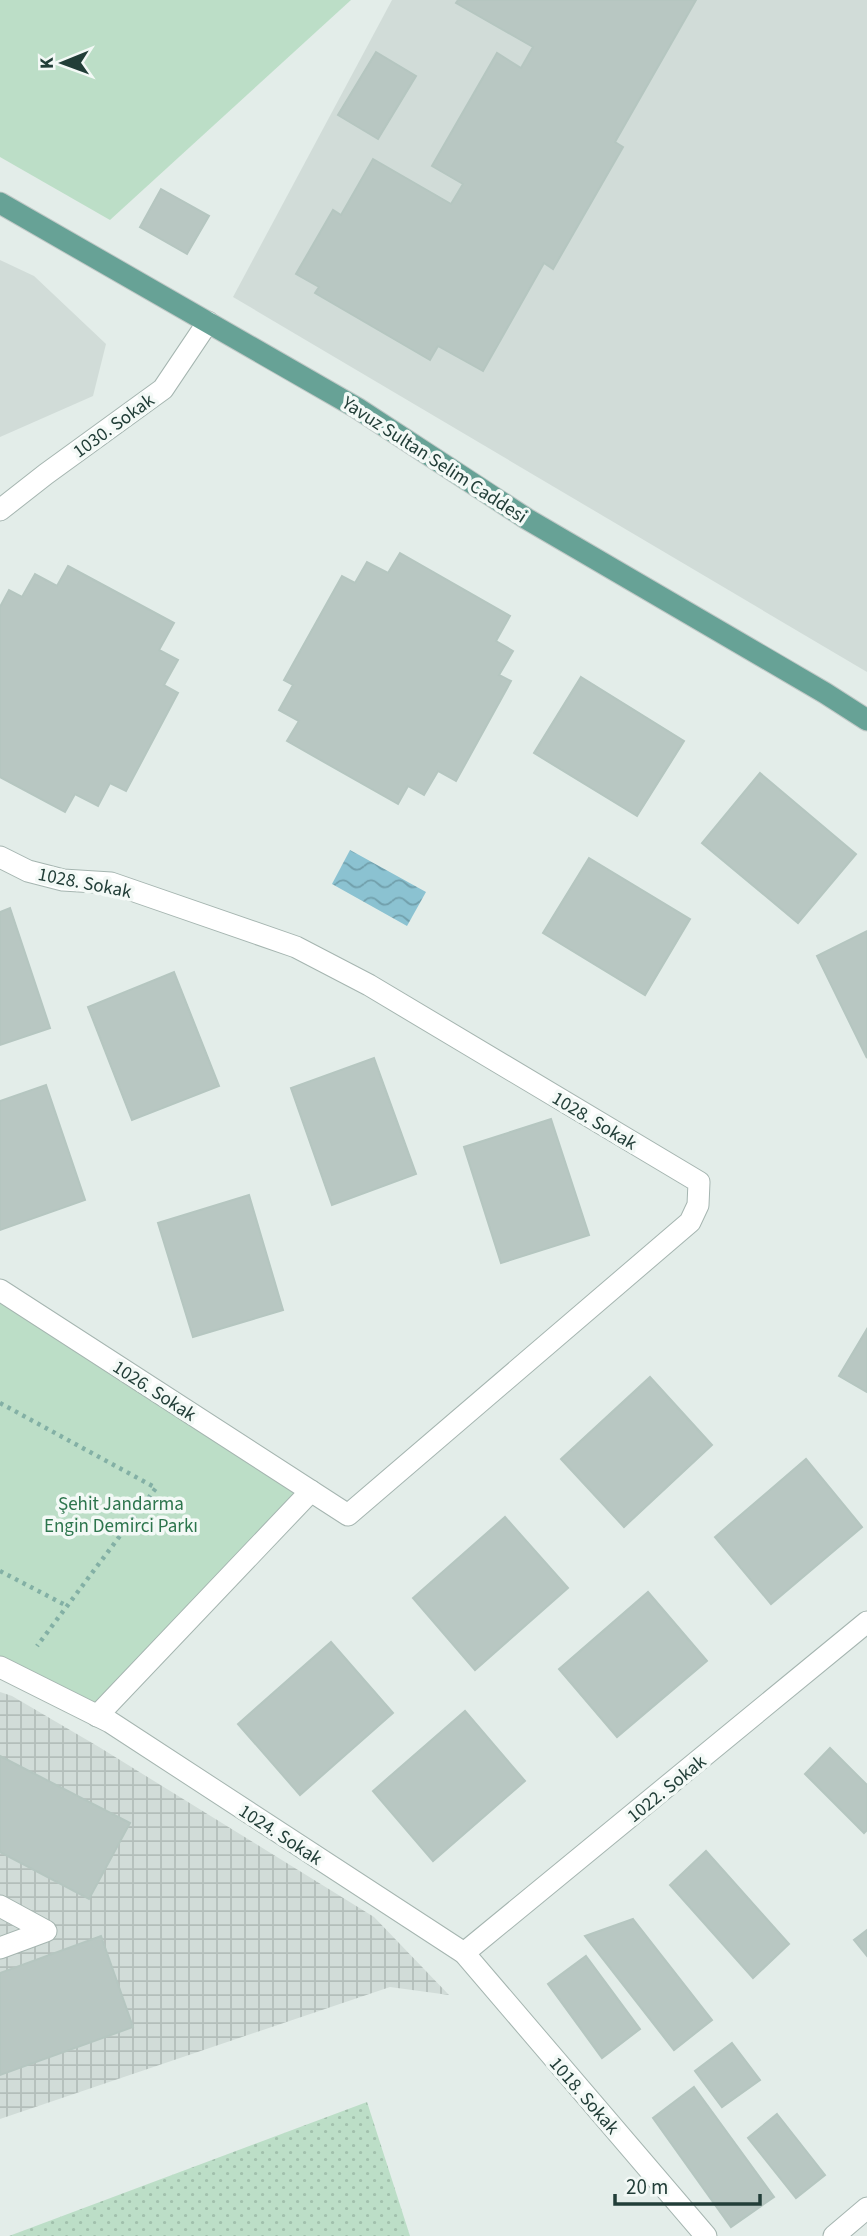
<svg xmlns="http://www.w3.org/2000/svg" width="867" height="2236" font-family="'Source Sans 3',sans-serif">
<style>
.built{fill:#d1dcd8}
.industrial{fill:url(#industrial-grid)}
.grass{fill:url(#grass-dots)}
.park{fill:#bcdec7}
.water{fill:url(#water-waves)}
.building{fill:#b8c7c2;stroke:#b5c6c0;stroke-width:2}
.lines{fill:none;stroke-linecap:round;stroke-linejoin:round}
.minor-casing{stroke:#a5b5b0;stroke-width:23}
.major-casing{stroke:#c1c9c7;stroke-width:23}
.path{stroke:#83b0a5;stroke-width:4.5;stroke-dasharray:3.5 5;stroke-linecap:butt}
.minor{stroke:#fff;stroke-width:21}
.major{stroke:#67a296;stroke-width:21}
.labels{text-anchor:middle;stroke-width:7;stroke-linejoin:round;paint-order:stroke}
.street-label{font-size:19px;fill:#223e38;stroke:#f3f9f6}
.park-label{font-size:19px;fill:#2d754d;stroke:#f3f9f6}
</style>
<defs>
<pattern id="industrial-grid" width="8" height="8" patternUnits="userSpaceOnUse" patternTransform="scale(1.75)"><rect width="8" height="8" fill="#d1dcd8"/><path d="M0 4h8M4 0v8" fill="none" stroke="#b3beba"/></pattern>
<pattern id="grass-dots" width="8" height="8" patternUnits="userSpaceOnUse" patternTransform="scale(1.75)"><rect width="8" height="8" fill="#bcdec7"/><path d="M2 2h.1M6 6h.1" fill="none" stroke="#a1c0ac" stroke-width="1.8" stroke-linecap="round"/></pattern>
<pattern id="water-waves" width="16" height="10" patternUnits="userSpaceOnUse" patternTransform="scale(1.75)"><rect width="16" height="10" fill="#8bc2d1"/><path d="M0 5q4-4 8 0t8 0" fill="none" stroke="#719fab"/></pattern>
</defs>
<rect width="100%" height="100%" fill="#e3ede9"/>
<g class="built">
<path d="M 392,0 L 867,0 L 867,672 L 233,297 Z"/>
<path d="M 0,260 L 34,276 L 106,344 L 93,396 L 0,437 Z"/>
</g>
<path class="industrial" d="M 0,1692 L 12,1696 L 99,1747 L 374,1917 L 449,1995 L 390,1987 L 0,2119 Z"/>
<path class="grass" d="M 367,2102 L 410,2236 L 9,2236 Z"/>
<g class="park">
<path d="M 0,0 L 351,0 L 110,220 L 0,157 Z"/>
<path d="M 0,1290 L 311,1491 L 97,1716 L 0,1669 Z"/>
</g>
<path class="water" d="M 350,850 L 426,892 L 407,926 L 332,884 Z"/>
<g class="building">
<path d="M 458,0 L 696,0 L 615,142 L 623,147 L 553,269 L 544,263 L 483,371 L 438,346 L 430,360 L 315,293 L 319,287 L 296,274 L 333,210 L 341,215 L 373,159 L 451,204 L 463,184 L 432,166 L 497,53 L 521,68 L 533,47 L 456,3 Z"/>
<path d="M 376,52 L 416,76 L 378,139 L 338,115 Z"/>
<path d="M 161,189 L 209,216 L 187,254 L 140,227 Z"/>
<path d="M 400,553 L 510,616 L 496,641 L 513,651 L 499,675 L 511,681 L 456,781 L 438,771 L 424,795 L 408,786 L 398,804 L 287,741 L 299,721 L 279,710 L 293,685 L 284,680 L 342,576 L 355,583 L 367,562 L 388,573 Z"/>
<path d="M 68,566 L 174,623 L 159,650 L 178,660 L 164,685 L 178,693 L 126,791 L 110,783 L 98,806 L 75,794 L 65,812 L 0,777 L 0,607 L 9,590 L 22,597 L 35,574 L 57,586 Z"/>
<path d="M 581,677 L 684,741 L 637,816 L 534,753 Z"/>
<path d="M 760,773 L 856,854 L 798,923 L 702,843 Z"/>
<path d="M 589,858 L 690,919 L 645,995 L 543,933 Z"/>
<path d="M 10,908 L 50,1028 L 0,1045 L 0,912 Z"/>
<path d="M 867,931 L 867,1058 L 817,956 Z"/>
<path d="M 174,972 L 219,1086 L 132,1120 L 88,1007 Z"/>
<path d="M 374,1058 L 416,1174 L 332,1205 L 291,1088 Z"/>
<path d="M 46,1085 L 85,1200 L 0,1230 L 0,1101 Z"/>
<path d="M 551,1119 L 589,1235 L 501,1263 L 464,1147 Z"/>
<path d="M 249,1195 L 283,1310 L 193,1337 L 158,1223 Z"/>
<path d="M 867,1329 L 867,1392 L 839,1376 Z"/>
<path d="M 650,1377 L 712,1445 L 624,1527 L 561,1459 Z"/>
<path d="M 806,1459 L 862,1527 L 771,1604 L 715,1537 Z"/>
<path d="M 505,1517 L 568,1588 L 475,1670 L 413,1598 Z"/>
<path d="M 648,1592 L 707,1661 L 617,1737 L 559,1669 Z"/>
<path d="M 331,1642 L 393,1713 L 300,1795 L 238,1724 Z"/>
<path d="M 465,1711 L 525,1781 L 433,1861 L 373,1791 Z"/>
<path d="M 830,1748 L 867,1785 L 867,1830 L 864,1833 L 805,1774 Z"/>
<path d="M 0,1756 L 130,1823 L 89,1899 L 0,1852 Z"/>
<path d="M 706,1851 L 789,1944 L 753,1978 L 670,1885 Z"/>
<path d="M 633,1919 L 712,2020 L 674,2050 L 585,1936 Z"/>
<path d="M 867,1930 L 867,1956 L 854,1940 Z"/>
<path d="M 101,1936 L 133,2027 L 0,2075 L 0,1973 Z"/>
<path d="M 586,1956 L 640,2029 L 602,2058 L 548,1984 Z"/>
<path d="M 732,2043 L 760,2080 L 722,2107 L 695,2071 Z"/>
<path d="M 694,2087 L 774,2197 L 731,2227 L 653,2118 Z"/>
<path d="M 777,2114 L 825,2175 L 796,2198 L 748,2138 Z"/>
</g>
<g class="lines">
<defs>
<g id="minor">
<path d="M 0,510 L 46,474 L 163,389 L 208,322"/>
<path d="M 0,857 L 28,871 L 63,880 L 111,883 L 296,947 L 369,985 L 699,1182 L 698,1205 L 690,1222 L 348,1515 L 0,1290"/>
<path d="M 0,1667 L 110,1722 L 464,1953 L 706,2236"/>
<path d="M 97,1716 L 311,1491"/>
<path d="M 0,1906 L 46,1931 L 0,1948"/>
<path d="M 464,1953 L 867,1622"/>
<path d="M 834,2236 L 867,2208"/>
</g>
<path id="major" d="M 0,203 L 357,408 L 527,519 L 825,693 L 867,720"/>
</defs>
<use href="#minor" class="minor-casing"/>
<use href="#major" class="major-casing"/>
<g class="path">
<path d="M 0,1403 L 156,1488 L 37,1646"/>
<path d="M 0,1571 L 67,1606"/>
</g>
<use href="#minor" class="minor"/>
<use href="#major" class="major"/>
</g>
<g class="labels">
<g class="street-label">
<text transform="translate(113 425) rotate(-36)" y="7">1030. Sokak</text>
<text transform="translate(435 459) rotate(33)" y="7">Yavuz Sultan Selim Caddesi</text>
<text transform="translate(85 882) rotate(11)" y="7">1028. Sokak</text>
<text transform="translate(595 1120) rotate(31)" y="7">1028. Sokak</text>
<text transform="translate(155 1390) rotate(33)" y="7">1026. Sokak</text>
<text transform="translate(666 1788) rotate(-39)" y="7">1022. Sokak</text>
<text transform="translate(281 1834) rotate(33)" y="7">1024. Sokak</text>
<text transform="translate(585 2095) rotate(49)" y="7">1018. Sokak</text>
</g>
<g class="park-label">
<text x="121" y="1510">Şehit Jandarma<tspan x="121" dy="22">Engin Demirci Parkı</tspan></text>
</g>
</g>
<g transform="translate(63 63) rotate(269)" stroke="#f3f9f6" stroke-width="5" paint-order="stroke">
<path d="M0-5L12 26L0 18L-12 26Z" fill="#223e38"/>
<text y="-10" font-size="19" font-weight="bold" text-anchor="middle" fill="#223e38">K</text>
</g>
<path d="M615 2194v10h145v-10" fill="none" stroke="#223e38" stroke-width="3.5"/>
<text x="626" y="2194" font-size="21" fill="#223e38" stroke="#f3f9f6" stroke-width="5" paint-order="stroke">20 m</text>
</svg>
